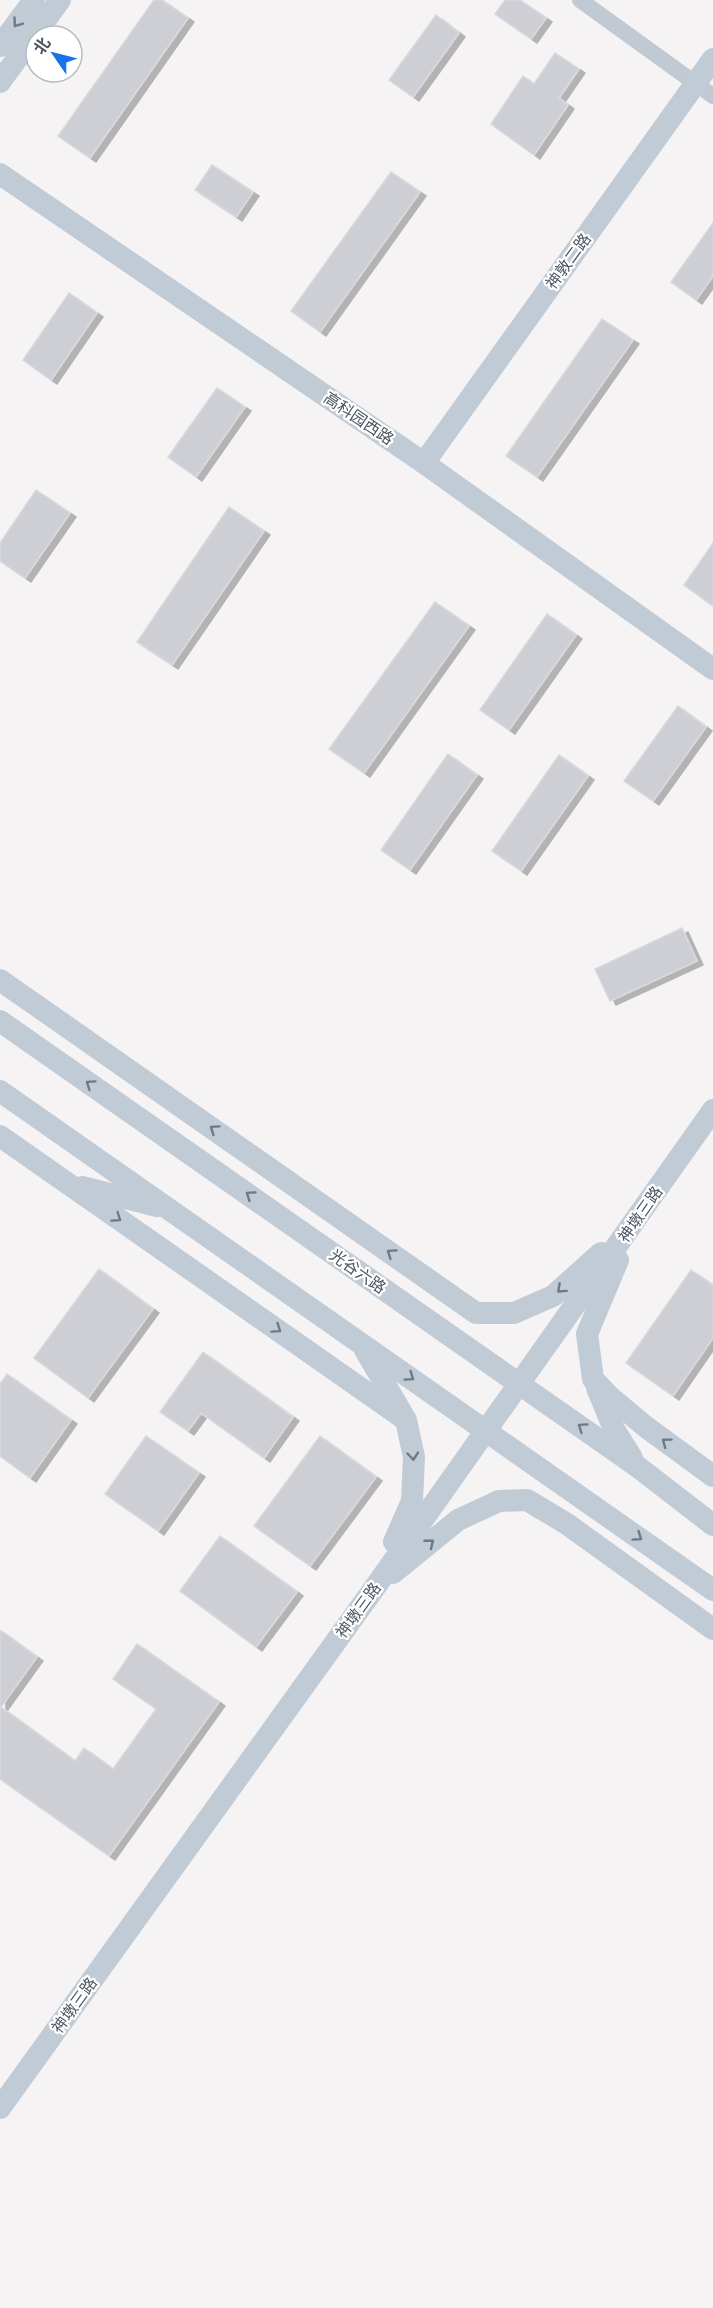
<svg xmlns="http://www.w3.org/2000/svg" width="713" height="2308" font-family="Helvetica,'Noto Sans SC',sans-serif">
<style>
.building{fill:#cdcfd5;stroke:#d7d9de;stroke-width:1.5;filter:url(#shadow)}
.lines{fill:none;stroke-linecap:round;stroke-linejoin:round}
.street{stroke:#c1cad2;stroke-width:16}
.secondary{stroke:#c1cbd6;stroke-width:22}
.oneway{stroke:#6e7984}
.labels{text-anchor:middle;stroke-width:4.5;stroke-linejoin:round;paint-order:stroke}
.street-label{font-size:16px;fill:#4a5661;stroke:#fff}
</style>
<defs>
<filter id="shadow"><feDropShadow dx="6" dy="4" stdDeviation="0" flood-color="#0004"/></filter>
</defs>
<rect width="100%" height="100%" fill="#f5f3f3"/>
<g class="building">
<path d="M 154,0 L 162,0 L 188,18 L 90,158 L 58,136 Z"/>
<path d="M 505,0 L 520,0 L 546,18 L 531,39 L 495,14 Z"/>
<path d="M 436,15 L 459,33 L 413,97 L 389,80 Z"/>
<path d="M 555,53 L 579,69 L 559,98 L 568,105 L 534,155 L 491,124 L 523,76 L 534,84 Z"/>
<path d="M 212,165 L 253,192 L 236,217 L 195,190 Z"/>
<path d="M 391,172 L 420,192 L 320,332 L 291,311 Z"/>
<path d="M 713,223 L 713,276 L 696,300 L 671,282 Z"/>
<path d="M 69,293 L 97,313 L 51,380 L 23,360 Z"/>
<path d="M 602,319 L 633,340 L 537,477 L 506,456 Z"/>
<path d="M 217,388 L 245,407 L 196,477 L 168,457 Z"/>
<path d="M 36,490 L 70,513 L 25,578 L 0,561 L 0,543 Z"/>
<path d="M 229,507 L 264,531 L 172,665 L 137,642 Z"/>
<path d="M 713,543 L 713,606 L 684,585 Z"/>
<path d="M 435,602 L 469,626 L 364,773 L 329,749 Z"/>
<path d="M 547,614 L 576,635 L 509,730 L 480,710 Z"/>
<path d="M 678,706 L 706,727 L 653,801 L 624,781 Z"/>
<path d="M 448,754 L 477,775 L 410,870 L 381,850 Z"/>
<path d="M 559,755 L 588,776 L 521,871 L 492,851 Z"/>
<path d="M 682,928 L 697,961 L 610,1001 L 595,969 Z"/>
<path d="M 99,1269 L 153,1309 L 88,1398 L 34,1358 Z"/>
<path d="M 691,1270 L 713,1285 L 713,1338 L 673,1396 L 626,1363 Z"/>
<path d="M 203,1352 L 293,1417 L 264,1458 L 201,1413 L 188,1431 L 160,1412 Z"/>
<path d="M 7,1374 L 71,1420 L 30,1478 L 0,1456 L 0,1384 Z"/>
<path d="M 146,1436 L 199,1473 L 158,1531 L 105,1494 Z"/>
<path d="M 320,1436 L 376,1477 L 310,1566 L 254,1526 Z"/>
<path d="M 220,1536 L 297,1592 L 256,1647 L 180,1591 Z"/>
<path d="M 0,1630 L 37,1657 L 1,1707 L 75,1761 L 84,1748 L 113,1769 L 156,1709 L 113,1679 L 137,1644 L 219,1702 L 109,1856 L 0,1779 Z"/>
</g>
<g class="lines">
<path class="street" d="M 580,0 L 713,96"/>
<g class="secondary">
<path d="M 0,46 L 34,0"/>
<path d="M 0,82 L 60,0"/>
<path d="M 0,174 L 424,463 L 713,669"/>
<path d="M 424,463 L 713,59"/>
<path d="M 0,980 L 476,1313 L 514,1313 L 553,1296 L 601,1253"/>
<path d="M 0,1021 L 638,1467 L 713,1525"/>
<path d="M 0,1091 L 713,1590"/>
<path d="M 0,1136 L 406,1420 L 414,1457 L 412,1501 L 394,1542"/>
<path d="M 82,1187 L 157,1206"/>
<path d="M 618,1260 L 587,1334 L 593,1379 L 610,1397 L 646,1427 L 713,1476"/>
<path d="M 365,1350 L 403,1415"/>
<path d="M 597,1388 L 614,1429 L 632,1458"/>
<path d="M 393,1573 L 458,1520 L 499,1501 L 527,1500 L 567,1524 L 713,1629"/>
<path d="M 0,2108 L 373,1590 L 713,1110"/>
</g>
</g>
<defs><path id="oneway-chevron" d="M-2-3.5L2.5 0L-2 3.5" fill="none" stroke-width="1.6" stroke-linecap="round" stroke-linejoin="round" transform="scale(1.5)"/></defs>
<g class="oneway">
<use href="#oneway-chevron" transform="translate(17 23) rotate(126)"/>
<use href="#oneway-chevron" transform="translate(90 1084) rotate(-145)"/>
<use href="#oneway-chevron" transform="translate(214 1129) rotate(-145)"/>
<use href="#oneway-chevron" transform="translate(250 1195) rotate(-145)"/>
<use href="#oneway-chevron" transform="translate(117 1218) rotate(35)"/>
<use href="#oneway-chevron" transform="translate(391 1253) rotate(-145)"/>
<use href="#oneway-chevron" transform="translate(561 1289) rotate(138)"/>
<use href="#oneway-chevron" transform="translate(277 1329) rotate(35)"/>
<use href="#oneway-chevron" transform="translate(410 1377) rotate(35)"/>
<use href="#oneway-chevron" transform="translate(582 1427) rotate(-145)"/>
<use href="#oneway-chevron" transform="translate(666 1442) rotate(-143)"/>
<use href="#oneway-chevron" transform="translate(413 1456) rotate(85)"/>
<use href="#oneway-chevron" transform="translate(638 1537) rotate(35)"/>
<use href="#oneway-chevron" transform="translate(430 1543) rotate(-39)"/>
</g>
<g class="labels">
<g class="street-label">
<text transform="translate(568 261) rotate(-54)" y="6">神敦二路</text>
<text transform="translate(359 418) rotate(34)" y="6">高科园西路</text>
<text transform="translate(640 1214) rotate(-55)" y="6">神墩三路</text>
<text transform="translate(358 1271) rotate(35)" y="6">光谷六路</text>
<text transform="translate(358 1610) rotate(-54)" y="6">神墩三路</text>
<text transform="translate(74 2005) rotate(-54)" y="6">神墩三路</text>
</g>
</g>
<g transform="translate(54 54) rotate(305)"><circle r="28" fill="#ffffff" stroke="#b7bbc0" stroke-width="1.5"/>
<path d="M0-4.5L10 22L0 15L-10 22Z" fill="#1a73e8"/>
<text y="-9" font-size="16" font-weight="bold" text-anchor="middle" fill="#4a5661">北</text>
</g>
</svg>
